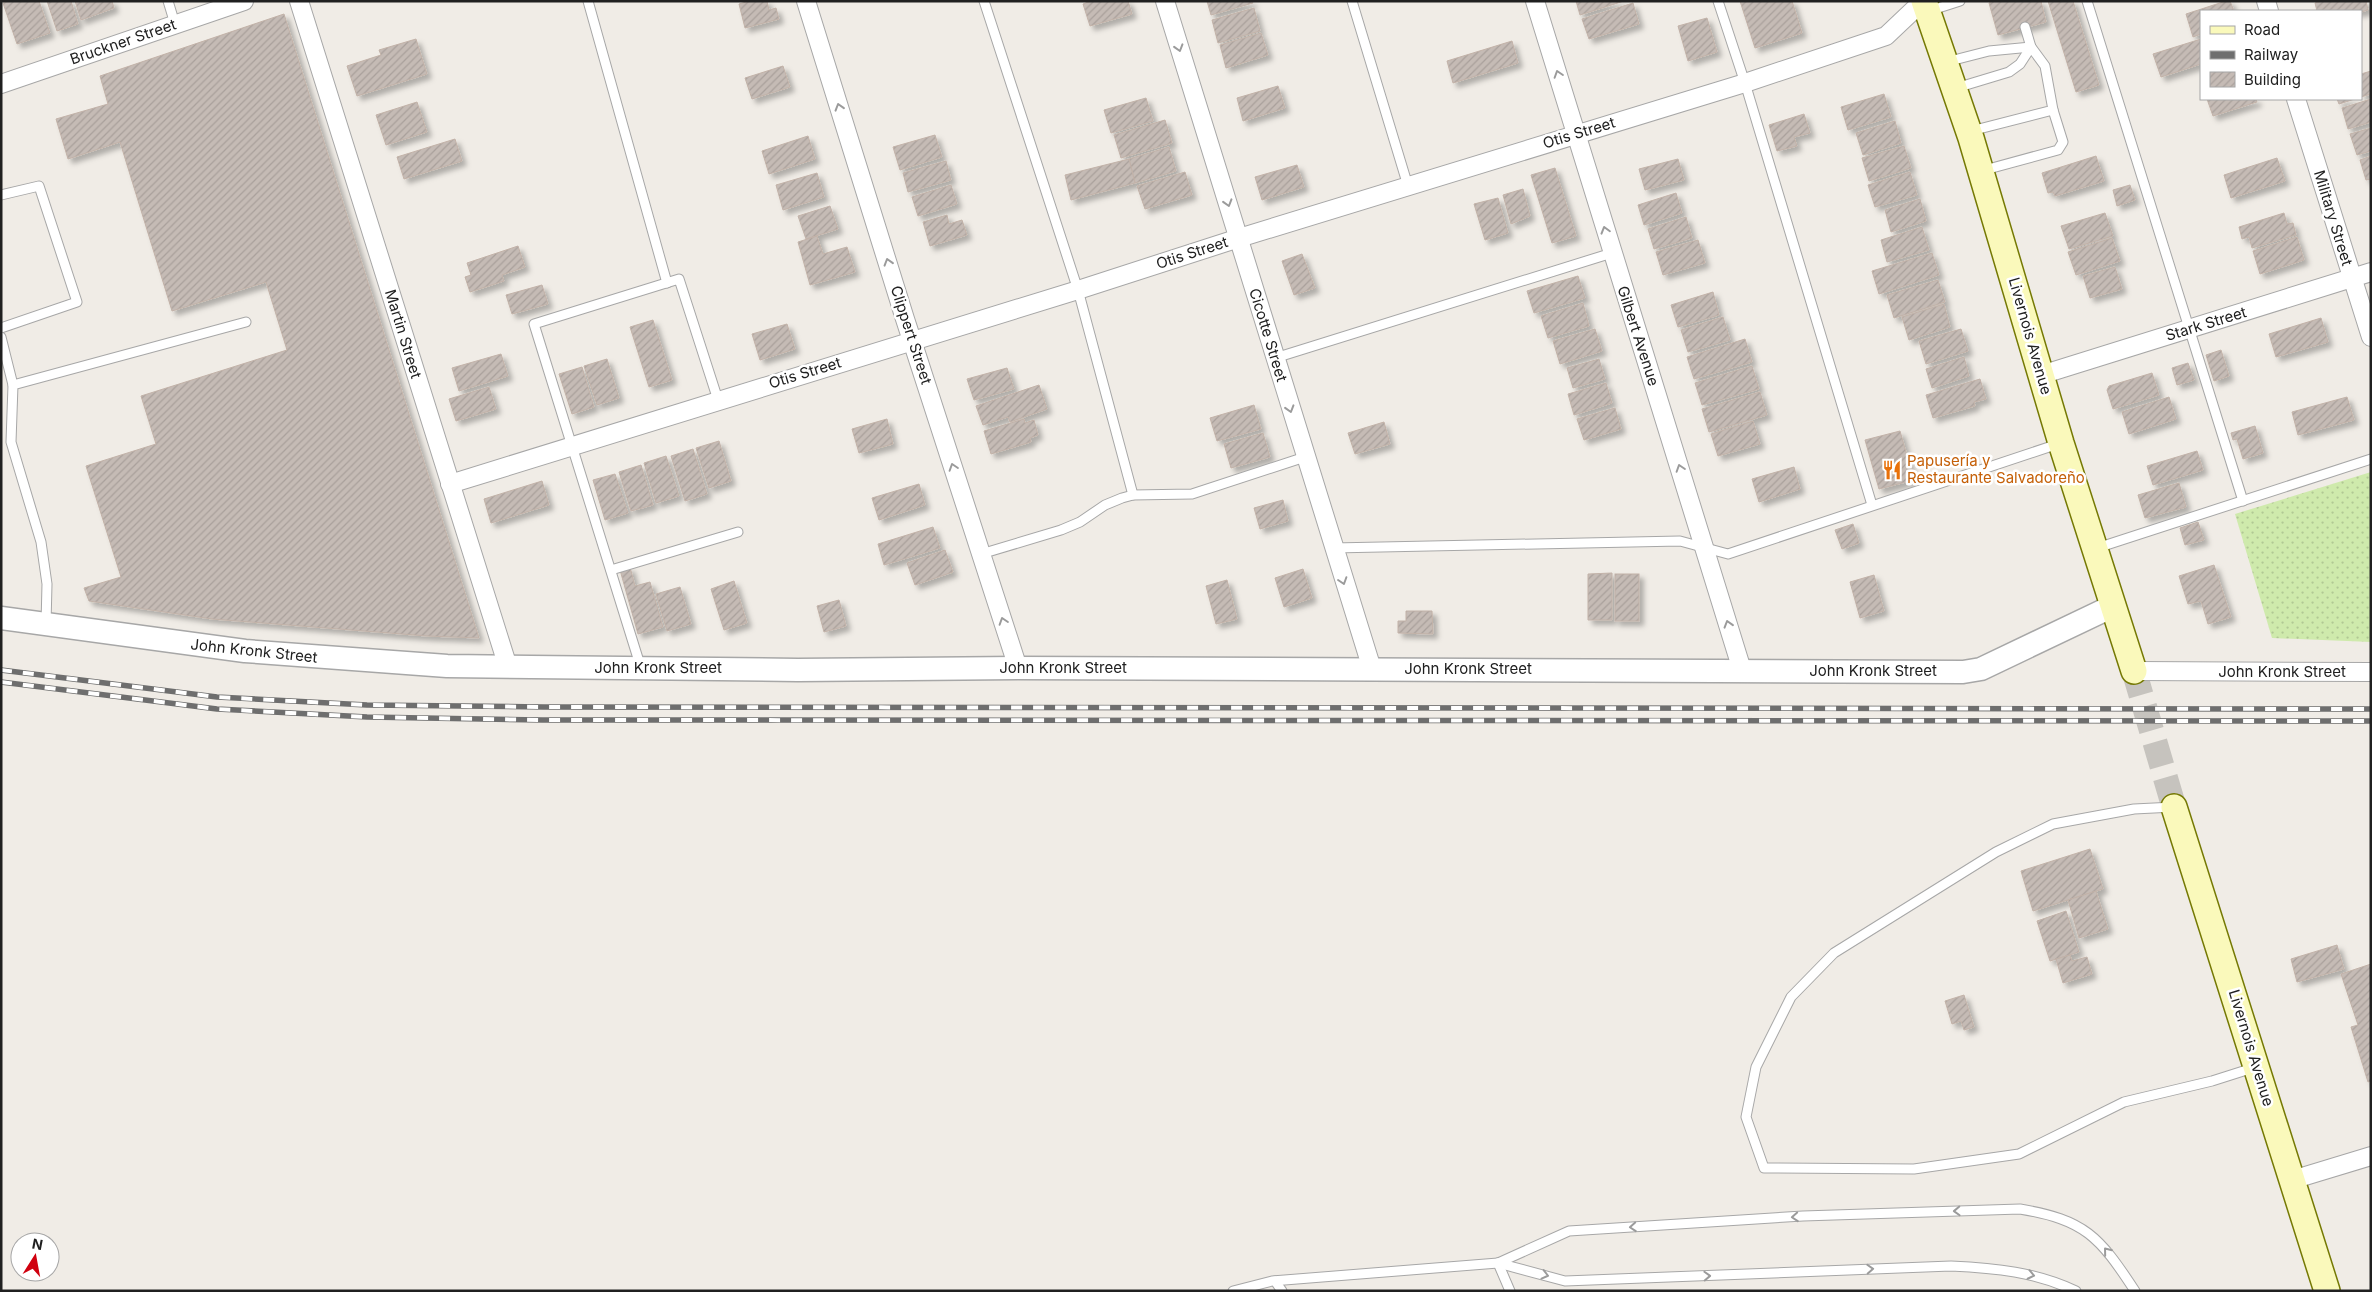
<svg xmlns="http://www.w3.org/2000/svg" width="2372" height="1292" font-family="Inter,sans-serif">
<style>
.grass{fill:url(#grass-dots)}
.building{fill:url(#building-hatch);stroke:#c2b2a8;filter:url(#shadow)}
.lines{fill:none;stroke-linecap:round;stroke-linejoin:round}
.secondary-tunnel{stroke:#c6c3be;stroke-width:25;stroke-dasharray:25 12;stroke-linecap:butt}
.service-casing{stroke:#a7a7a7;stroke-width:11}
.minor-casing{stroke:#a7a7a7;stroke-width:20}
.tertiary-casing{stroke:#a7a7a7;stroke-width:25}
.secondary-casing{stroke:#757904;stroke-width:28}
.service{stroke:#fff;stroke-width:9}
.minor{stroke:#fff;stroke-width:18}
.tertiary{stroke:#fff;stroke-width:22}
.secondary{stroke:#faf9bb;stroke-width:25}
.rail-casing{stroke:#6e6e6e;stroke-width:5.5}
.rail{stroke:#fff;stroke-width:4;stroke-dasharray:11;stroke-linecap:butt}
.oneway{stroke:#9b9b9b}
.labels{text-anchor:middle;stroke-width:5;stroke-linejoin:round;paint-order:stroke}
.street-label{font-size:15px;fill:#202020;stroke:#fff}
.food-label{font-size:15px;fill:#c56008;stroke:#fff;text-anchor:start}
</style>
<defs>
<pattern id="grass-dots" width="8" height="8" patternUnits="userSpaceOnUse" patternTransform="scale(1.25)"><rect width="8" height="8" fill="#cfeaac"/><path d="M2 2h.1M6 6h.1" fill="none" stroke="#b1c894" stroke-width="1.8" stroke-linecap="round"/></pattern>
<pattern id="building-hatch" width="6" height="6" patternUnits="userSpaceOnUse" patternTransform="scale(1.25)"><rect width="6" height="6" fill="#c5bbb5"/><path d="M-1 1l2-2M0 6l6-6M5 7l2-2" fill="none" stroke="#a9a09b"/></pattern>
<filter id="shadow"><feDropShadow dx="4.5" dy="4.5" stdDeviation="2.5" flood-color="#0004"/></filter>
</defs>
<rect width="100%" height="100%" fill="#f0ece6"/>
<path class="grass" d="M 2371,472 L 2371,642 L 2272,638 L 2235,514 Z"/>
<g class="building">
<path d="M 8,1 L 39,1 L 50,33 L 17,44 L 3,3 Z"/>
<path d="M 47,1 L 71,1 L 78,24 L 57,31 Z"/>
<path d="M 75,1 L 112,1 L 114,8 L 81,20 Z"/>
<path d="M 750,1 L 767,1 L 769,10 L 776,8 L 779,19 L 745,28 L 739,4 Z"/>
<path d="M 1091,1 L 1128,1 L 1132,14 L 1090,26 L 1083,4 Z"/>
<path d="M 1207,1 L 1252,1 L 1253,3 L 1211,15 Z"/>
<path d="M 1576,1 L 1624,1 L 1580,15 Z"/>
<path d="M 1740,1 L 1792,1 L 1802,33 L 1755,48 Z"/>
<path d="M 1994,1 L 2041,1 L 2046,22 L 1998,35 L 1989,3 Z"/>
<path d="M 2048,1 L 2073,1 L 2099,85 L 2076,92 Z"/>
<path d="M 2226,1 L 2230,1 L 2234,11 L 2201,11 L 2201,34 L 2193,37 L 2186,14 Z"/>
<path d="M 2322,1 L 2366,1 L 2368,10 L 2361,12 L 2317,11 L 2315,3 Z"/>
<path d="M 1633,3 L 1639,24 L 1589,39 L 1582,19 Z"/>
<path d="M 1254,8 L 1260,31 L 1218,43 L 1212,20 Z"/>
<path d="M 284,14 L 479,638 L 427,636 L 212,619 L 89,601 L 84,588 L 121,577 L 86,466 L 156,444 L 141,396 L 287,350 L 266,282 L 172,311 L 120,142 L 68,159 L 56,119 L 108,104 L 100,76 Z"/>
<path d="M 1707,18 L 1717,52 L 1688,61 L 1678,26 Z"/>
<path d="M 1261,33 L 1268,55 L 1226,68 L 1220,45 Z"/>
<path d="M 416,39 L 427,74 L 357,96 L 347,66 L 381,55 L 379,50 Z"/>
<path d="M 2201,39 L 2201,64 L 2161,77 L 2153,54 Z"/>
<path d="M 1512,41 L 1518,63 L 1453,83 L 1447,61 Z"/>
<path d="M 783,66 L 790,87 L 752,99 L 745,78 Z"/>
<path d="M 2371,71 L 2371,94 L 2361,97 L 2361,74 Z"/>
<path d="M 1278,86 L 1285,108 L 1243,121 L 1237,98 Z"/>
<path d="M 1884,94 L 1891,117 L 1848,130 L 1841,107 Z"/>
<path d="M 1146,98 L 1153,121 L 1111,133 L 1104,110 Z"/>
<path d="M 2207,99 L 2256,99 L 2257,102 L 2213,116 Z"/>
<path d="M 2337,99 L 2355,99 L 2339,104 Z"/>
<path d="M 2371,99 L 2371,122 L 2348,129 L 2342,108 Z"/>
<path d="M 417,102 L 427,132 L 386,145 L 376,115 Z"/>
<path d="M 1804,114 L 1810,133 L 1794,137 L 1797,146 L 1777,151 L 1769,125 Z"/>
<path d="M 1165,120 L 1172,143 L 1121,158 L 1114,135 Z"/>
<path d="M 1895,121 L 1901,143 L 1863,155 L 1856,133 Z"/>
<path d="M 2371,128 L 2371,151 L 2357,155 L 2350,134 Z"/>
<path d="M 935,135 L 942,157 L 900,170 L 893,147 Z"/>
<path d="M 808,136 L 815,159 L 769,174 L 762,151 Z"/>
<path d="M 455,139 L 462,161 L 404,179 L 397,157 Z"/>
<path d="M 1904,146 L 1911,168 L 1869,181 L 1862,158 Z"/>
<path d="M 1169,147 L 1176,171 L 1135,183 L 1129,159 Z"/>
<path d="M 2096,156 L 2104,181 L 2055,196 L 2053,192 L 2048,193 L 2042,173 Z"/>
<path d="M 2371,156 L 2371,179 L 2366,180 L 2360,160 Z"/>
<path d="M 2277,158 L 2285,181 L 2231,198 L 2224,175 Z"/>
<path d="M 1129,159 L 1135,183 L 1071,200 L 1065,175 Z"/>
<path d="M 1678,159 L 1684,180 L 1645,190 L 1639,169 Z"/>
<path d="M 946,161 L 951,180 L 908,192 L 903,173 Z"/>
<path d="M 1297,165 L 1304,187 L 1262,200 L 1255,177 Z"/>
<path d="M 1555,168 L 1576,236 L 1552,243 L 1531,175 Z"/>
<path d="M 1185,172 L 1192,195 L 1145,209 L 1137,186 Z"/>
<path d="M 1910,172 L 1917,195 L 1875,207 L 1868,185 Z"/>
<path d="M 817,173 L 824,197 L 783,210 L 776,185 Z"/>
<path d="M 951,185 L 957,204 L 918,216 L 912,197 Z"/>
<path d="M 2130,185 L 2135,200 L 2117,206 L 2113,190 Z"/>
<path d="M 1523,189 L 1530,216 L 1511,224 L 1503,195 Z"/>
<path d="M 1676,193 L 1682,213 L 1644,225 L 1638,205 Z"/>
<path d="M 1498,198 L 1508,233 L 1485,240 L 1474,204 Z"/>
<path d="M 1920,199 L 1926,221 L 1891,232 L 1885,210 Z"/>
<path d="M 830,206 L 838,229 L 806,239 L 798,216 Z"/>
<path d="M 2105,213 L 2113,236 L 2069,249 L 2061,226 Z"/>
<path d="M 2284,213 L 2287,224 L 2293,223 L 2296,235 L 2252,248 L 2249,237 L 2242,239 L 2239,227 Z"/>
<path d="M 947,215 L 949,224 L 962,220 L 967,235 L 930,246 L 923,222 Z"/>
<path d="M 1686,217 L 1692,238 L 1654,249 L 1648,229 Z"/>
<path d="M 1922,227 L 1929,250 L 1887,262 L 1881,240 Z"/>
<path d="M 817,236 L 823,254 L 847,247 L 855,272 L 810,285 L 798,242 Z"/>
<path d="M 2297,237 L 2304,260 L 2260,274 L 2253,251 Z"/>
<path d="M 2112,238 L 2120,261 L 2076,275 L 2068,252 Z"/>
<path d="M 1698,240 L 1705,263 L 1663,275 L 1656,252 Z"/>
<path d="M 518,246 L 525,267 L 502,275 L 504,281 L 470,292 L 465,277 L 471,275 L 467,263 Z"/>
<path d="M 1932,253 L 1939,275 L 1879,294 L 1872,271 Z"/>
<path d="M 1302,254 L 1315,288 L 1294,295 L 1282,261 Z"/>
<path d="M 2115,267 L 2122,289 L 2090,298 L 2083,276 Z"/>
<path d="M 1578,276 L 1585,298 L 1534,313 L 1527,291 Z"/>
<path d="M 1938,280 L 1945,302 L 1894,318 L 1887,295 Z"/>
<path d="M 542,285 L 548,304 L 512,314 L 506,295 Z"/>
<path d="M 1713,292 L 1719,315 L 1678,327 L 1671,305 Z"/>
<path d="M 1583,303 L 1589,326 L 1548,338 L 1541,316 Z"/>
<path d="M 1944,304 L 1950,327 L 1909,340 L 1902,317 Z"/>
<path d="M 1723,317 L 1730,340 L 1688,352 L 1681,330 Z"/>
<path d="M 2321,318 L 2328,342 L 2276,357 L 2269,334 Z"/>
<path d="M 653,320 L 672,380 L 649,387 L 630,327 Z"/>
<path d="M 787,324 L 795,349 L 760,360 L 752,334 Z"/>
<path d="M 1595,329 L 1602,351 L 1560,364 L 1553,341 Z"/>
<path d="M 1961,329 L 1968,351 L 1926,364 L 1919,341 Z"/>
<path d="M 1745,339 L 1752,362 L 1694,379 L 1687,357 Z"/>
<path d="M 2221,350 L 2229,376 L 2214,381 L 2206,355 Z"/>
<path d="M 501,354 L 508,376 L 459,391 L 452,368 Z"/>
<path d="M 1964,357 L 1969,376 L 1932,388 L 1926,369 Z"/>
<path d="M 607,359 L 619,398 L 597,405 L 584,366 Z"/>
<path d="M 1599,359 L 1605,379 L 1573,388 L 1567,368 Z"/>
<path d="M 2188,363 L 2194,380 L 2177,385 L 2172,368 Z"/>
<path d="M 1752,366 L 1759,389 L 1702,405 L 1695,383 Z"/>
<path d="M 582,367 L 594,407 L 572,414 L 559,374 Z"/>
<path d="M 1007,368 L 1014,389 L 974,400 L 967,379 Z"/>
<path d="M 2152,373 L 2159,395 L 2113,409 L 2107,390 L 2109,386 Z"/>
<path d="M 1980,379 L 1986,399 L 1974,402 L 1975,406 L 1933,418 L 1926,395 Z"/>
<path d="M 1606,383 L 1612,403 L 1574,415 L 1568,394 Z"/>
<path d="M 1039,385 L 1047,409 L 1010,422 L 1008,417 L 983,425 L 976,406 Z"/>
<path d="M 489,387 L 496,409 L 456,421 L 449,399 Z"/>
<path d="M 1760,392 L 1767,415 L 1709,432 L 1702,409 Z"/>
<path d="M 2169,397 L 2176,419 L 2129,434 L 2122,412 Z"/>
<path d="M 2347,397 L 2354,420 L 2298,435 L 2292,412 Z"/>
<path d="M 1254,405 L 1261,429 L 1217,441 L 1210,418 Z"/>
<path d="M 1615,408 L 1621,429 L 1584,440 L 1577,419 Z"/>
<path d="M 887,419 L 893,444 L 859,453 L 852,429 Z"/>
<path d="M 1024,419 L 1025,423 L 1034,420 L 1038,435 L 1030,438 L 1031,442 L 991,454 L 984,431 Z"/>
<path d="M 1753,421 L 1760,444 L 1718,456 L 1711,434 Z"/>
<path d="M 1384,422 L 1390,444 L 1355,454 L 1348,433 Z"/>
<path d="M 2255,426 L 2263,453 L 2243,459 L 2237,439 L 2233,440 L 2231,433 Z"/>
<path d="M 1900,431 L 1914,480 L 1879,489 L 1865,440 Z"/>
<path d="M 1263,433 L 1270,457 L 1231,468 L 1224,444 Z"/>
<path d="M 719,441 L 731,481 L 709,488 L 696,448 Z"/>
<path d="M 693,449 L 707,494 L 685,501 L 671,456 Z"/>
<path d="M 2197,451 L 2203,470 L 2153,485 L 2147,466 Z"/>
<path d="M 666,456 L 679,496 L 656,503 L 644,463 Z"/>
<path d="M 641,465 L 653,505 L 631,511 L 619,472 Z"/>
<path d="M 1794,467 L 1800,489 L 1759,502 L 1752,479 Z"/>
<path d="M 615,474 L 628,513 L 605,520 L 593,480 Z"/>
<path d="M 542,481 L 549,505 L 491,523 L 484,499 Z"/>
<path d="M 2179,483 L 2186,507 L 2145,518 L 2138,495 Z"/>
<path d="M 919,484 L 925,505 L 879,520 L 872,498 Z"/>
<path d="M 1283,500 L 1288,521 L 1260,529 L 1254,508 Z"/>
<path d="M 2198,522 L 2204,540 L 2185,545 L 2180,528 Z"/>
<path d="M 1853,524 L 1859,543 L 1842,549 L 1835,530 Z"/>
<path d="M 933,527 L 940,548 L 884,565 L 878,544 Z"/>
<path d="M 945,550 L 953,572 L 915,585 L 907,563 Z"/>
<path d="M 2214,565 L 2231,617 L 2208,624 L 2201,601 L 2188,604 L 2179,576 Z"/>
<path d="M 630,567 L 635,586 L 650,582 L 663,627 L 638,634 L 620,570 Z"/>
<path d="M 1303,569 L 1312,598 L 1284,607 L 1275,578 Z"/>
<path d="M 1612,573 L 1612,620 L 1588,620 L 1588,574 Z"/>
<rect x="1615" y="574" width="24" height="47"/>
<path d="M 1874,575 L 1884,611 L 1860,618 L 1850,582 Z"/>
<path d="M 1227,580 L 1237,619 L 1216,624 L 1206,586 Z"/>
<path d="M 734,581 L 747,623 L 724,630 L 711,589 Z"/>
<path d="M 680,587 L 691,624 L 667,631 L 656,594 Z"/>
<path d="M 839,600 L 846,626 L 824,632 L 817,606 Z"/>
<path d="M 1406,611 L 1432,611 L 1433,634 L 1398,633 L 1398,621 L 1406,621 Z"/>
<path d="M 2090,849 L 2103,889 L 2033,911 L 2021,871 Z"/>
<path d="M 2096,891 L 2108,929 L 2079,938 L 2068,900 Z"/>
<path d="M 2066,911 L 2079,952 L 2050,961 L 2037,921 Z"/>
<path d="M 2337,945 L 2344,969 L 2297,982 L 2291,959 Z"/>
<path d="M 2070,955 L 2072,961 L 2087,957 L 2092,974 L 2063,983 L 2056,959 Z"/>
<path d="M 2371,964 L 2371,1081 L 2368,1082 L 2351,1027 L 2358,1025 L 2341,974 Z"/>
<path d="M 1964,995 L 1974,1027 L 1964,1030 L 1961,1021 L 1952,1024 L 1945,1001 Z"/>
</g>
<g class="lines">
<path class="secondary-tunnel" d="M 2134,671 L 2174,807"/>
<defs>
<g id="service">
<path d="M 168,1 L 175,24"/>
<path d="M 588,1 L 667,283"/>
<path d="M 984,1 L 1078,290 L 1133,495"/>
<path d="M 1352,1 L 1408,186"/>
<path d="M 1718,1 L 1745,83 L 1872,505"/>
<path d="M 2087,1 L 2243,501"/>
<path d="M 1929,11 L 1960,1"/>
<path d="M 1946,62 L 1989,51 L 2031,47 L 2045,66 L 2053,110 L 1971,131"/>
<path d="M 1956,88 L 2009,72 L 2020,64 L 2031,47 L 2025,27"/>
<path d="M 1981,171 L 2058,150 L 2063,142 L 2053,110"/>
<path d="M 1,195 L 39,186 L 77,302 L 1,328"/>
<path d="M 1,337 L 13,385"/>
<path d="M 1275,358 L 1612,253"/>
<path d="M 1333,548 L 1680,541 L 1728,554 L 2061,443"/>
<path d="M 2097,548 L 2371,459"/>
<path d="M 981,554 L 1061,530 L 1080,522 L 1105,505 L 1122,498 L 1133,495 L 1192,494 L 1305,457"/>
<path d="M 611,570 L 738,532"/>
<path d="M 46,624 L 47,584 L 41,542 L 11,442 L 13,385 L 246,322"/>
<path d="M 641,668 L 534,324 L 679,279 L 718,400"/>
<path d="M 2174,807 L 2134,809 L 2053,824 L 1996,852 L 1834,953 L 1791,997 L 1756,1067 L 1746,1117 L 1764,1168 L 1914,1169 L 2019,1154 L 2124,1102 L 2212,1081 L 2256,1067"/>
<path d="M 1498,1263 L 1569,1231 L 1803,1216 L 2020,1209 C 2085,1220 2099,1236 2135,1291"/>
<path d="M 1498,1263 L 1510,1291"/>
<path d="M 1275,1281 L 1282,1291"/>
<path d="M 1233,1291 L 1272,1281 L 1498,1263 L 1565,1281 L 1951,1266 C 1995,1268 2036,1272 2076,1291"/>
</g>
<g id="minor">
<path d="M 299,1 L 508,667"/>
<path d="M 806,1 L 905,319 L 1018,668"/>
<path d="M 1165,1 L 1372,669"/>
<path d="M 1535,1 L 1742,670"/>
<path d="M 2266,1 L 2269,11"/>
<path d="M 1,84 L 244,1"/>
<path d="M 2296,99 L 2371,337"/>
<path d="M 2041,375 L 2371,272"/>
<path d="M 450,484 L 1078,290 L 1239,238 L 1745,83 L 1886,36 L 1923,1"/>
<path d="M 2134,671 L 2371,672"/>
<path d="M 2292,1180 L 2371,1156"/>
</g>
<path id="tertiary" d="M 1,618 L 245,651 L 447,666 L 798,670 L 1018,668 L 1963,672 L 1981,669 L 2113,606"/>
<g id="secondary">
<path d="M 1924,1 L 1971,138 L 2061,443 L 2134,671"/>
<path d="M 2174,807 L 2327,1291"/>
</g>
</defs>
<use href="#service" class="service-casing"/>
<use href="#minor" class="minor-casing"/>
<use href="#tertiary" class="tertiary-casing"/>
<use href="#secondary" class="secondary-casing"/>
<use href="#service" class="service"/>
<use href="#minor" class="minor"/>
<use href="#tertiary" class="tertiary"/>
<use href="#secondary" class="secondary"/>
<defs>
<g id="rail">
<path d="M 1,670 L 217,697 L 367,705 L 544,707 L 2371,709"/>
<path d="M 1,682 L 217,709 L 367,717 L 543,720 L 2371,721"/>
</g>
</defs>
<use href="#rail" class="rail-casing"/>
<use href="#rail" class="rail"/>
</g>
<defs><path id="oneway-chevron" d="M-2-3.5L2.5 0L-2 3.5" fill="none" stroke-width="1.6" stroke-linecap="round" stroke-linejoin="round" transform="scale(1.25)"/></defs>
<g class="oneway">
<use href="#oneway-chevron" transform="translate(1179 48) rotate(73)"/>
<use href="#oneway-chevron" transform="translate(1558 74) rotate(-108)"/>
<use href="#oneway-chevron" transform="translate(839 107) rotate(-107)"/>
<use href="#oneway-chevron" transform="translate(1228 203) rotate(73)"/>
<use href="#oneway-chevron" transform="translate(1605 230) rotate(-106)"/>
<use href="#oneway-chevron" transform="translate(888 262) rotate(-107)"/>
<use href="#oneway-chevron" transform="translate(1290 409) rotate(73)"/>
<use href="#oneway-chevron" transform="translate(953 467) rotate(-108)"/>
<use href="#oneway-chevron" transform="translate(1680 468) rotate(-108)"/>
<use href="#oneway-chevron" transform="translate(1343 581) rotate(72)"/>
<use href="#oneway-chevron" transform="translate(1003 621) rotate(-108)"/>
<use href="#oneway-chevron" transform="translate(1728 624) rotate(-107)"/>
<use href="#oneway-chevron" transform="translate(1957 1211) rotate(178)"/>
<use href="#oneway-chevron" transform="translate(1795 1217) rotate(176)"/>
<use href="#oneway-chevron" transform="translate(1633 1227) rotate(176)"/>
<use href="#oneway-chevron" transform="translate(2107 1251) rotate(-129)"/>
<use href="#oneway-chevron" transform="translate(1870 1269) rotate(-3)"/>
<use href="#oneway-chevron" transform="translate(1545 1275) rotate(14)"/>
<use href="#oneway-chevron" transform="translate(2031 1275) rotate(12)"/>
<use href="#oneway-chevron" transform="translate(1707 1276) rotate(-2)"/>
</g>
<defs>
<symbol id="restaurant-bare" viewBox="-9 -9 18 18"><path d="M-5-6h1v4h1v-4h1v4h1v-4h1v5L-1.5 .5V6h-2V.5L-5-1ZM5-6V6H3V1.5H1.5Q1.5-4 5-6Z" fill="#e8710a" stroke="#fff" stroke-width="2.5" paint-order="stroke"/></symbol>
</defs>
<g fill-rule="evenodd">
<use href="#restaurant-bare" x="1878" y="456" width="28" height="28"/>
</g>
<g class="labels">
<g class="street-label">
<text transform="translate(123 42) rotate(-19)" y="5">Bruckner Street</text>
<text transform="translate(1579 133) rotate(-17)" y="5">Otis Street</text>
<text transform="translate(2333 218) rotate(73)" y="5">Military Street</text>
<text transform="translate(1192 253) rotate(-18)" y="5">Otis Street</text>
<text transform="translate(2206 324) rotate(-17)" y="5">Stark Street</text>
<text transform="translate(403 334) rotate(73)" y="5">Martin Street</text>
<text transform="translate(911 335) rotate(72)" y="5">Clippert Street</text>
<text transform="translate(1268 335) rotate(73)" y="5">Cicotte Street</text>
<text transform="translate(1638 336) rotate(72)" y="5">Gilbert Avenue</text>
<text transform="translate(2030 336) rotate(74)" y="5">Livernois Avenue</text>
<text transform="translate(805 373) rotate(-17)" y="5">Otis Street</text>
<text transform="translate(254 651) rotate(6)" y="5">John Kronk Street</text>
<text x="658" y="673">John Kronk Street</text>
<text x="1063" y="673">John Kronk Street</text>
<text x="1468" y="674">John Kronk Street</text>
<text x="1873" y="676">John Kronk Street</text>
<text x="2282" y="677">John Kronk Street</text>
<text transform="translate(2251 1048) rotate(73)" y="5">Livernois Avenue</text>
</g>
<g class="food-label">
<text x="1907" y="466">Papusería y<tspan x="1907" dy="17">Restaurante Salvadoreño</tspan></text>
</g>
</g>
<rect width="2372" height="1292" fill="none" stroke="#202020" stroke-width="5"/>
<rect x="2200" y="10" width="162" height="90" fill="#ffffff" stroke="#a6a6a6"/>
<rect x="2210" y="26" width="25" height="8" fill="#faf9bb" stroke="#a6a6a6"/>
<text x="2244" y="35" font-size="15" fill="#202020">Road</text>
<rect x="2210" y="51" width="25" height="8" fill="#6e6e6e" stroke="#a6a6a6"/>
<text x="2244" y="60" font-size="15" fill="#202020">Railway</text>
<rect x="2210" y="72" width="25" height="15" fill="url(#building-hatch)" stroke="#a6a6a6"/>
<text x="2244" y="85" font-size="15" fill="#202020">Building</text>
<g transform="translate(35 1257) rotate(11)"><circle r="24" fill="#ffffff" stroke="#a6a6a6"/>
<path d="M0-4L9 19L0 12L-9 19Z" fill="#d0000f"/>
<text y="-8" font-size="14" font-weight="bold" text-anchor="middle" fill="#202020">N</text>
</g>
</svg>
